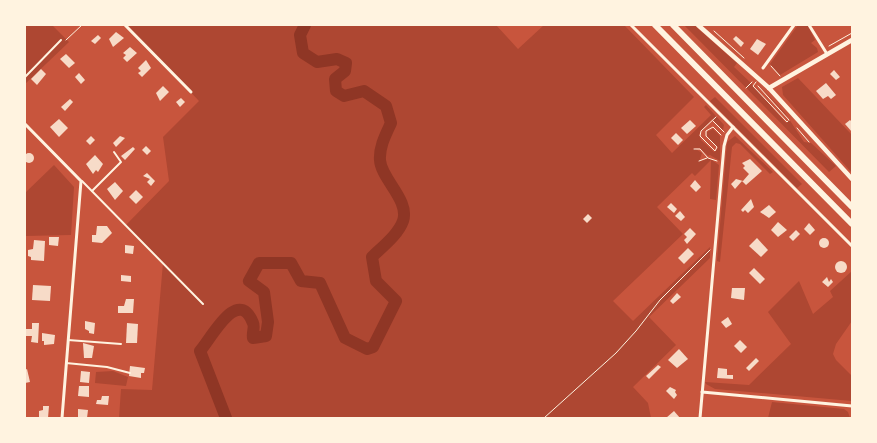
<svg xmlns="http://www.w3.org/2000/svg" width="877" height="443" font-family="'Fira Sans',sans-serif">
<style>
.green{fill:#ae4732}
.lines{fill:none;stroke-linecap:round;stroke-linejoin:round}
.river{stroke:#8f3625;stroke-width:12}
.building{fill:#f7dbc8}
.path{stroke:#fff3e0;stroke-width:1}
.service{stroke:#fff3e0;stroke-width:2}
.minor{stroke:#fff3e0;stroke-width:3}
.tertiary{stroke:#fff3e0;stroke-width:4.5}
.motorway{stroke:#fff3e0;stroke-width:6}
</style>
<rect width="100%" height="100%" fill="#c8553d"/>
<g class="green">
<path d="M 25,25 L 52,25 L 69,42 L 25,84 Z"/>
<path d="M 127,25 L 496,25 L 518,49 L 544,25 L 624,25 L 694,97 L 656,135 L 672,153 L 711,115 L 704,107 L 706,105 L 724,125 L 723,130 L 712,119 L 699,134 L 701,140 L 714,152 L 718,148 L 707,136 L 707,132 L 713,129 L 720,136 L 720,161 L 710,155 L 708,156 L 700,148 L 694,148 L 702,153 L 699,162 L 709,158 L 719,165 L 716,200 L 710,199 L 711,160 L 695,176 L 692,173 L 657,207 L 683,234 L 613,301 L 633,321 L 710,247 L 710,258 L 649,317 L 676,345 L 633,387 L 648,403 L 651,418 L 119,418 L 121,389 L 152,390 L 163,263 L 125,226 L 169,181 L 163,137 L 199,101 Z"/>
<path d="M 684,25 L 694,25 L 737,63 L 734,67 L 750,82 L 786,123 L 790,120 L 757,83 L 785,113 L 804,142 L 811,143 L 836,166 L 829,172 Z"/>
<path d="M 798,25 L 808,26 L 815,40 L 811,43 L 817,48 L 818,52 L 780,75 L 770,64 Z"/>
<path d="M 798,78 L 852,135 L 852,173 L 783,95 L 782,87 Z"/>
<path d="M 715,97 L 802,184 L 797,188 L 710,101 Z"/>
<path d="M 735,136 L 773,172 L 770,174 L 740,144 L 736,143 L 732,147 L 720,262 L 717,261 L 727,142 Z"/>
<path d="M 54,165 L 74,187 L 71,235 L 25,236 L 25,193 Z"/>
<path d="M 852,271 L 852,321 L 836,344 L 833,354 L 836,360 L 852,376 L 852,401 L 715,389 L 706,384 L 705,382 L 749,385 L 791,344 L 768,312 L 799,281 L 813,314 L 833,297 L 830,291 Z"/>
<path d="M 113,371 L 128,377 L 126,386 L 95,383 L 96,372 Z"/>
<path d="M 772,402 L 844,409 L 848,412 L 850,418 L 768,418 Z"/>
</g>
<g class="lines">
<path class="river" d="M 226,418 L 200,351 C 211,339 238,285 253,323 C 255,327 252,333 253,338 L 266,336 L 268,322 L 264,292 L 249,281 L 259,263 L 291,263 L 301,281 L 320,283 L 345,338 L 367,349 L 373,347 L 396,301 L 376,281 L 372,257 C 382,247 398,235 403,221 C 410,200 381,179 380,160 C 379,147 386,134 391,123 L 386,106 L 364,91 L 344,96 L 336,91 L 335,79 L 345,71 L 346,63 L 337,59 L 317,62 L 303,53 L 300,35 L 305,25"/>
</g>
<g class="building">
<path d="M 116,32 L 124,38 L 113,47 L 109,39 Z"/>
<path d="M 98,35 L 101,38 L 95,44 L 91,41 Z"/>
<path d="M 736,36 L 744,43 L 741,47 L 733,39 Z"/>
<path d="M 757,39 L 766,44 L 758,55 L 750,49 Z"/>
<path d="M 130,47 L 137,53 L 127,62 L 123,58 L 126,55 L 123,53 Z"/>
<path d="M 66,54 L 75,63 L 69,68 L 60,59 Z"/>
<path d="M 146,60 L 151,68 L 142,77 L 138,73 L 141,71 L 138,68 Z"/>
<path d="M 41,69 L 46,74 L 37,85 L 31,79 Z"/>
<path d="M 834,70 L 840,77 L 836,80 L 830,74 Z"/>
<path d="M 79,73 L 85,80 L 81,84 L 75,77 Z"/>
<path d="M 826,83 L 836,95 L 831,99 L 828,96 L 823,99 L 816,91 Z"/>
<path d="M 163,86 L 169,92 L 160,101 L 156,93 Z"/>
<path d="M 181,98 L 185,102 L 180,107 L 176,102 Z"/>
<path d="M 70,99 L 73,102 L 65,111 L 61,107 Z"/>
<path d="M 59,119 L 68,128 L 59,137 L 50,127 Z"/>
<path d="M 690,120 L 696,126 L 687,134 L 681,128 Z"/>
<path d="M 850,120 L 852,122 L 852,132 L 845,124 Z"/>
<path d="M 676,133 L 683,140 L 678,145 L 671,138 Z"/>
<path d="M 91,136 L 95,140 L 90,145 L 86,141 Z"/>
<path d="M 120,136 L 125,138 L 116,147 L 113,143 Z"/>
<path d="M 146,146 L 151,151 L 147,155 L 142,150 Z"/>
<path d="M 133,147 L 135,149 L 125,160 L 121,156 Z"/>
<circle cx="29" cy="158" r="5"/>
<path d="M 95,155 L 103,164 L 98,172 L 96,170 L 93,174 L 86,164 Z"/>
<path d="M 750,159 L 762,171 L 746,185 L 742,181 L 735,189 L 731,184 L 736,179 L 743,181 L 749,174 L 743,168 L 745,166 L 742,163 Z"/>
<path d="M 147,173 L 155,181 L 151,186 L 147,182 L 150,179 L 143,176 Z"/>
<path d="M 695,180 L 701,187 L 696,192 L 690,186 Z"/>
<path d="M 115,182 L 123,191 L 115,200 L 107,189 Z"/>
<path d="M 136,190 L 143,197 L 136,204 L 129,197 Z"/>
<path d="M 751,199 L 754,207 L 748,213 L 745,210 L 743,212 L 741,210 Z"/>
<path d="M 671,203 L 677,209 L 674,213 L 667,207 Z"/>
<path d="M 769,205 L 776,212 L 769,218 L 760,212 Z"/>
<path d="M 680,211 L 685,217 L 681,221 L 675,216 Z"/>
<path d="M 588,214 L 592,218 L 587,223 L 583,219 Z"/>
<path d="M 778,222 L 787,230 L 778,237 L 771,230 Z"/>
<path d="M 809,223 L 815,230 L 810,235 L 804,229 Z"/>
<path d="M 97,226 L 107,226 L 112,233 L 102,243 L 92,242 L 92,235 L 96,235 Z"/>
<path d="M 690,228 L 696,234 L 687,244 L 684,240 L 687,237 L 684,234 Z"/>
<path d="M 796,230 L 800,234 L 793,241 L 789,237 Z"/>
<path d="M 49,237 L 59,237 L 58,246 L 49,245 Z"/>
<circle cx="824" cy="243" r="5"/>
<path d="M 757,238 L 768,250 L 761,257 L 749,246 Z"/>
<path d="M 34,240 L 45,241 L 44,261 L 31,260 L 31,257 L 28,256 L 28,250 L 33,249 Z"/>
<path d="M 125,245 L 134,246 L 133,254 L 125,253 Z"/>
<path d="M 688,248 L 694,254 L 684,264 L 678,258 Z"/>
<circle cx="841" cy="267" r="6"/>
<path d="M 754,268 L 765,279 L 760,284 L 749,273 Z"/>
<path d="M 121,275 L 131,276 L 131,282 L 121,281 Z"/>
<path d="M 827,277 L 829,282 L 831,279 L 833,282 L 828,287 L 822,282 Z"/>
<path d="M 33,285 L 51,286 L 50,301 L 32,300 Z"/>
<path d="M 732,288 L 745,288 L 744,300 L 731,298 Z"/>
<path d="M 677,293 L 681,297 L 673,304 L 670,301 Z"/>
<path d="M 126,299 L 134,299 L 133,313 L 118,313 L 118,306 L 124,306 Z"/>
<path d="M 728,317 L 732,324 L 726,328 L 721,322 Z"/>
<path d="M 85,321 L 95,323 L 94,334 L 89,333 L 89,331 L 85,329 Z"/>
<path d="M 32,323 L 39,323 L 38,343 L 31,342 L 32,336 L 25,336 L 25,329 L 32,329 Z"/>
<path d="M 127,323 L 138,324 L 137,343 L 126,343 Z"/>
<path d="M 42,333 L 55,335 L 54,344 L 44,345 L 44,341 L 42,341 Z"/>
<path d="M 740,340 L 747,347 L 741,353 L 734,346 Z"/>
<path d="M 83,343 L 94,346 L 92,358 L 84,358 Z"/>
<path d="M 679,349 L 688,359 L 677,368 L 668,360 Z"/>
<path d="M 756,358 L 759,361 L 749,371 L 746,368 Z"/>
<path d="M 658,365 L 661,367 L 649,379 L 646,376 Z"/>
<path d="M 130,366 L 145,368 L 144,373 L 141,373 L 141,378 L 129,376 Z"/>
<path d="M 718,368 L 727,369 L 727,375 L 733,375 L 733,379 L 717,378 Z"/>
<path d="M 27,369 L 30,382 L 25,383 L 25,370 Z"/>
<path d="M 81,371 L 90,372 L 89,383 L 80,382 Z"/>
<path d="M 79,386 L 89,386 L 89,397 L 78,396 Z"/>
<path d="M 670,387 L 676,390 L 675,392 L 677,395 L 674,399 L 666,391 Z"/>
<path d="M 102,396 L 109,396 L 108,405 L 96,404 L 97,400 L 101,400 Z"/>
<path d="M 43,406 L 49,406 L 48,418 L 39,418 L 39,411 L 43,410 Z"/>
<path d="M 78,409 L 88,410 L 87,418 L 78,418 Z"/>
<path d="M 674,411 L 680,418 L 666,418 Z"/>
</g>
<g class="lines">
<g class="path">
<path d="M 714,31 L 744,58"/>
<path d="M 66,40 L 82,25"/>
<path d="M 829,46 L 852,33"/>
<path d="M 771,66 L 780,76"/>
<path d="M 756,82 L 753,86 L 787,122 L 788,121"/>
<path d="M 758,86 L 789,120"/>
<path d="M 746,88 L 752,82"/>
<path d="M 716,117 L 701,131 L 700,136 L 715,151 L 717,147 L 706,136 L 706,131 L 713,127 L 721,135"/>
<path d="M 713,121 L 724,132"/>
<path d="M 797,128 L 809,142"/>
<path d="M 694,149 L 700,149 L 708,158 L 717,161"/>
<path d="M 699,161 L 707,158"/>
<path d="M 544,418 L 616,353 L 636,331 L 660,300 L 710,250"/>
</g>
<g class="service">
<path d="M 25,77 L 61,40"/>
<path d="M 82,181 L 203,304"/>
<path d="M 92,191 L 121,162 L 114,152"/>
<path d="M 68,340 L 121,344"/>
<path d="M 66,363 L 107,367 L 130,373"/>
</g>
<g class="minor">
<path d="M 125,25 L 191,92"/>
<path d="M 631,25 L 852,246"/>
<path d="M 809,25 L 827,54"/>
<path d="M 763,68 L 794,25"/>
<path d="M 25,124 L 81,181 L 62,418"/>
<path d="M 702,392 L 852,406"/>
<path d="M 700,418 L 724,146 L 727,135 L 733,127"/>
</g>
<g class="tertiary">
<path d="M 698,25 L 769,88 L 852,179"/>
<path d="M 769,88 L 852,40"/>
</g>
<g class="motorway">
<path d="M 655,25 L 852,224"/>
<path d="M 673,25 L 852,207"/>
</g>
</g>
<rect width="877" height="443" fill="none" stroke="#fff3e0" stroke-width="52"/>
</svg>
